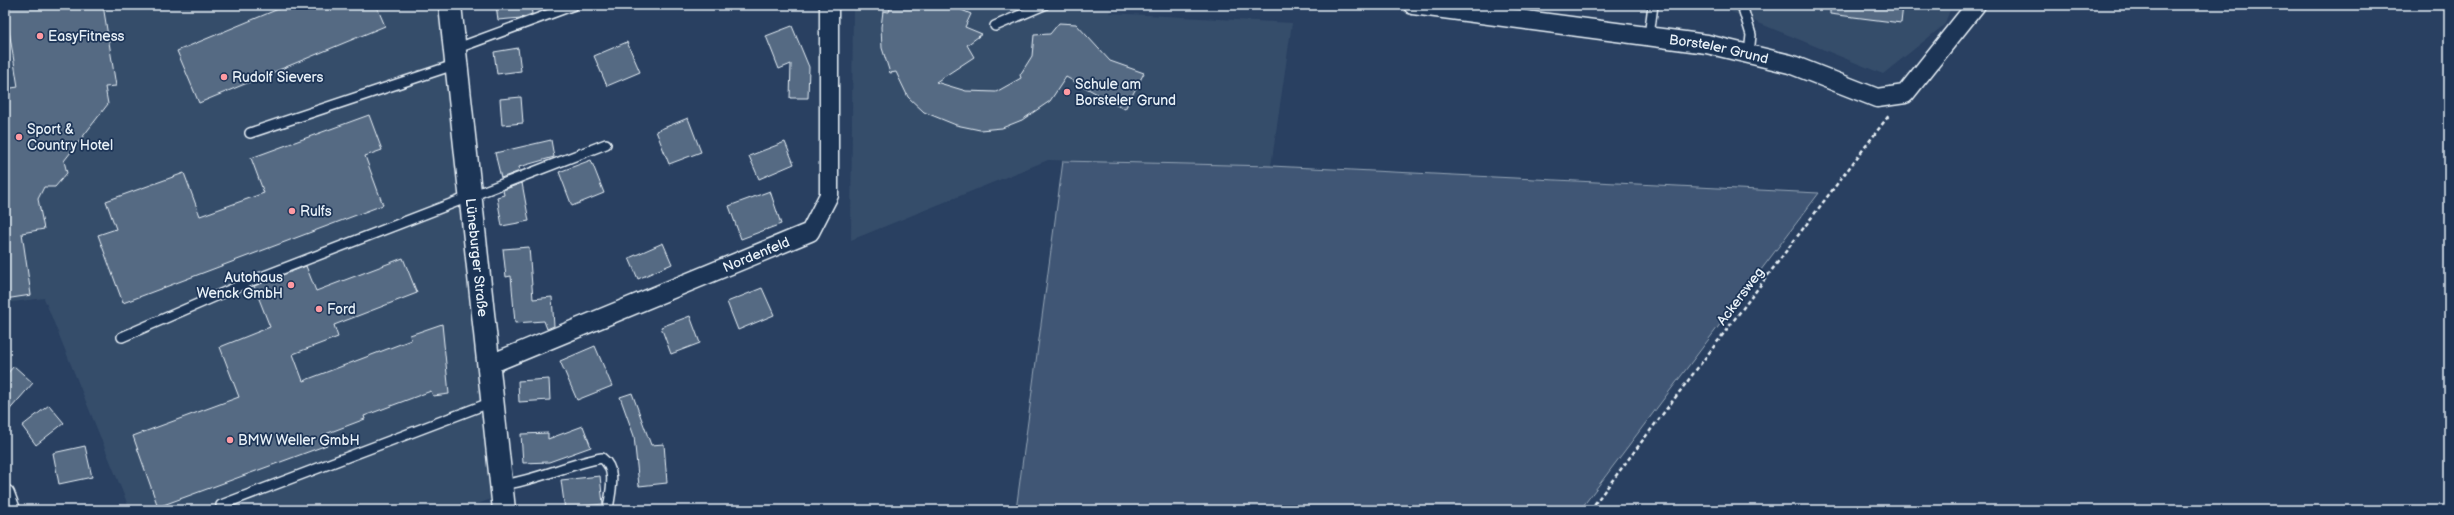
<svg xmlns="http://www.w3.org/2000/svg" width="2454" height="515" font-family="'Balsamiq Sans',sans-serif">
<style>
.built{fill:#364d6b}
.green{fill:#415774;stroke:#94a4b6}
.building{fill:#556a83;stroke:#e8f1f8}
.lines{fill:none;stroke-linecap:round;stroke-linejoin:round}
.service-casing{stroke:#e8f1f8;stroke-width:12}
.minor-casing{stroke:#e8f1f8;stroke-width:21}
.secondary-casing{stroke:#e8f1f8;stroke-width:25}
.path{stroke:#e8f1f8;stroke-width:2.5;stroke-dasharray:4 3;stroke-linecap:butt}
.service{stroke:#1d3557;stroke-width:9}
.minor{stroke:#1d3557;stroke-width:18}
.secondary{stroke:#1d3557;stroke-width:22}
.poi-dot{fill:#ff9aa2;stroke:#1d3557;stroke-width:1.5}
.labels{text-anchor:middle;stroke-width:3.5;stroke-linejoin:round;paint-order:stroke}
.poi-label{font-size:14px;fill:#e8f1f8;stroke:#1d3557;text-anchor:start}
.street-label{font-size:14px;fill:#e8f1f8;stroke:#1d3557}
</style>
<rect width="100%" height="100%" fill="#294061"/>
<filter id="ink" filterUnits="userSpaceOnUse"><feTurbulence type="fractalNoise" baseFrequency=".025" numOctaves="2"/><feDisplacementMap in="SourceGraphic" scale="8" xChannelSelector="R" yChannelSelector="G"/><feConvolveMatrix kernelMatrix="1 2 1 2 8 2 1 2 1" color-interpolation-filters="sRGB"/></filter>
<g filter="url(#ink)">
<g class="built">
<path d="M 5,5 L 450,5 L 502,495 L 461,510 L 130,510 L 44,298 L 5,303 Z"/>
<path d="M 853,5 L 1112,5 L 1110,13 L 1292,23 L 1271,166 L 1048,160 L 851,240 Z"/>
<path d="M 1685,5 L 1952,5 L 1944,25 L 1883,74 L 1727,10 Z"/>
</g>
<path class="green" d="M 1063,161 L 1271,166 L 1819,193 L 1580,510 L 1016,510 Z"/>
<g class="building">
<path d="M 5,5 L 103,5 L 116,86 L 105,87 L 108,104 L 64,161 L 67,173 L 55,187 L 44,187 L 38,199 L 44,229 L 22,233 L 31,295 L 5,299 L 5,89 L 18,87 Z"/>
<path d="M 288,5 L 376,5 L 385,26 L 199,103 L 177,51 Z"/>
<path d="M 496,5 L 531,5 L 532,14 L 521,18 L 498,20 Z"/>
<path d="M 891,5 L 950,5 L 971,14 L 965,27 L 982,34 L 967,45 L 974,57 L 936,82 L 966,91 L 996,92 L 1021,78 L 1020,75 L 1032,56 L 1034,35 L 1050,34 L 1059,23 L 1076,24 L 1110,61 L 1144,73 L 1125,109 L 1066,77 L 1050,101 L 1022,120 L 1002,128 L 980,130 L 956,125 L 924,112 L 908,97 L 896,72 L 890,73 L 882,48 L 881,27 L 883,11 L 889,12 Z"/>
<path d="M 1830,5 L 1903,5 L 1901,23 L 1830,14 Z"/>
<path d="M 792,26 L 809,67 L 808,98 L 790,98 L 791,64 L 779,69 L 766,36 Z"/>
<path d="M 627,42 L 640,72 L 607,86 L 594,56 Z"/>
<path d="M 518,48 L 521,71 L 497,74 L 494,52 Z"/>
<path d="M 521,97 L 523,123 L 502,125 L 500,99 Z"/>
<path d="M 369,115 L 382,150 L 365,156 L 383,205 L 123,303 L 98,235 L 116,229 L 106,201 L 184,173 L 200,216 L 264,193 L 251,158 Z"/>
<path d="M 688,118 L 701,152 L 669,164 L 656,131 Z"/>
<path d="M 551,140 L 554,157 L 519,167 L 520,171 L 501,178 L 495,153 Z"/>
<path d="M 785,142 L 794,164 L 759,179 L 749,156 Z"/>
<path d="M 591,160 L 604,193 L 572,206 L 559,172 Z"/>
<path d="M 522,183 L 529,221 L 502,226 L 497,197 L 504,195 L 503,190 Z"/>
<path d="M 770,191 L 781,224 L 741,239 L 729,206 Z"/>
<path d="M 663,243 L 672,264 L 638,279 L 629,258 Z"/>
<path d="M 529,247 L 533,299 L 552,297 L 554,326 L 547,329 L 544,321 L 515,323 L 511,276 L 506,277 L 503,249 Z"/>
<path d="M 403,258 L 417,293 L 334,325 L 338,337 L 293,354 L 303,381 L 411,340 L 410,335 L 442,324 L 449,394 L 433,396 L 431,391 L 364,416 L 365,419 L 323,435 L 327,445 L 158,507 L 133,436 L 239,397 L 220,347 L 270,327 L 254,286 L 306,266 L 316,291 Z"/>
<path d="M 762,288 L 774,315 L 738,330 L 727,302 Z"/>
<path d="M 690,316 L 700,343 L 671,354 L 661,327 Z"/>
<path d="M 595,346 L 612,386 L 577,400 L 560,361 Z"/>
<path d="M 14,366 L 33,383 L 5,415 L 5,376 Z"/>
<path d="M 549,379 L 550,400 L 519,402 L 518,381 Z"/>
<path d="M 632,393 L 651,445 L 664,444 L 667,483 L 639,486 L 634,436 L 620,397 Z"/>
<path d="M 49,405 L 64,423 L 36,445 L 22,426 Z"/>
<path d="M 583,426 L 591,447 L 549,462 L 523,463 L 521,434 L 548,433 L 548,439 Z"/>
<path d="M 85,446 L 92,477 L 59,484 L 53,453 Z"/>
<path d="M 600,476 L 603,504 L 584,506 L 585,510 L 565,510 L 561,480 Z"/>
</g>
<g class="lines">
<defs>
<g id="service">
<path d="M 1742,5 L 1751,35 L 1749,54"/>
<path d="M 995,26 L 1044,5"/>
<path d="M 1649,36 L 1653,5"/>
<path d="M 455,49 L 574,5"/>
<path d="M 250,133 L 457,64"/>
<path d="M 122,337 L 246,283 L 606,144"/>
<path d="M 501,485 C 536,481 567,464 602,458 C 618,470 610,492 608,510"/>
<path d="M 221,505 L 492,402"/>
</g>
<g id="minor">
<path id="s1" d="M 1413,5 L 1707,44 L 1790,64 L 1877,98 L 1905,94 L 1976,5"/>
<path id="s2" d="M 488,365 L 810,232 L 829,195 L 829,5"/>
<path d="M 5,494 L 11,510"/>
</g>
<g id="secondary">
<path id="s3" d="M 450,5 L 504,510"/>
</g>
</defs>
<use href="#service" class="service-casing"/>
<use href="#minor" class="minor-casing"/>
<use href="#secondary" class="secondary-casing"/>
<path class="path" d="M 1590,510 L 1890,114"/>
<use href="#service" class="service"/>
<use href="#minor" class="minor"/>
<use href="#secondary" class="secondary"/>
</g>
</g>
<g class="poi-dot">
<circle cx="40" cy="36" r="4"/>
<circle cx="224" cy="77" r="4"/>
<circle cx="1067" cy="92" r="4"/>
<circle cx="19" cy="137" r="4"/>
<circle cx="292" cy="211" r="4"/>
<circle cx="291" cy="285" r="4"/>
<circle cx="319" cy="309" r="4"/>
<circle cx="230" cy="440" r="4"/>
</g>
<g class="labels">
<g class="poi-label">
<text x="48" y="41">EasyFitness</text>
<text x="232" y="82">Rudolf Sievers</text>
<text x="1075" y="89">Schule am<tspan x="1075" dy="16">Borsteler Grund</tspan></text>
<text x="27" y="134">Sport &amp;<tspan x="27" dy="16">Country Hotel</tspan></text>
<text x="300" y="216">Rulfs</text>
<text x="283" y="282" text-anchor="end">Autohaus<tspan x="283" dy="16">Wenck GmbH</tspan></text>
<text x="327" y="314">Ford</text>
<text x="238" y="445">BMW Weller GmbH</text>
</g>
<g class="street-label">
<text dy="5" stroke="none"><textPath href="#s1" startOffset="309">Borsteler Grund</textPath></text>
<text dy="5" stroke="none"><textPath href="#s2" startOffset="290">Nordenfeld</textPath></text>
<text dy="5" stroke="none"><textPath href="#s3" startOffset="254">Lüneburger Straße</textPath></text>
<text transform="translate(1740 296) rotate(-53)" y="5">Ackersweg</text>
</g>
</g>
<rect width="2454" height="515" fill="none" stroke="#1d3557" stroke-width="20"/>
<rect x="10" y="10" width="2434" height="495" fill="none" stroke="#e8f1f8" stroke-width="1.5" filter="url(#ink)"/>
</svg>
